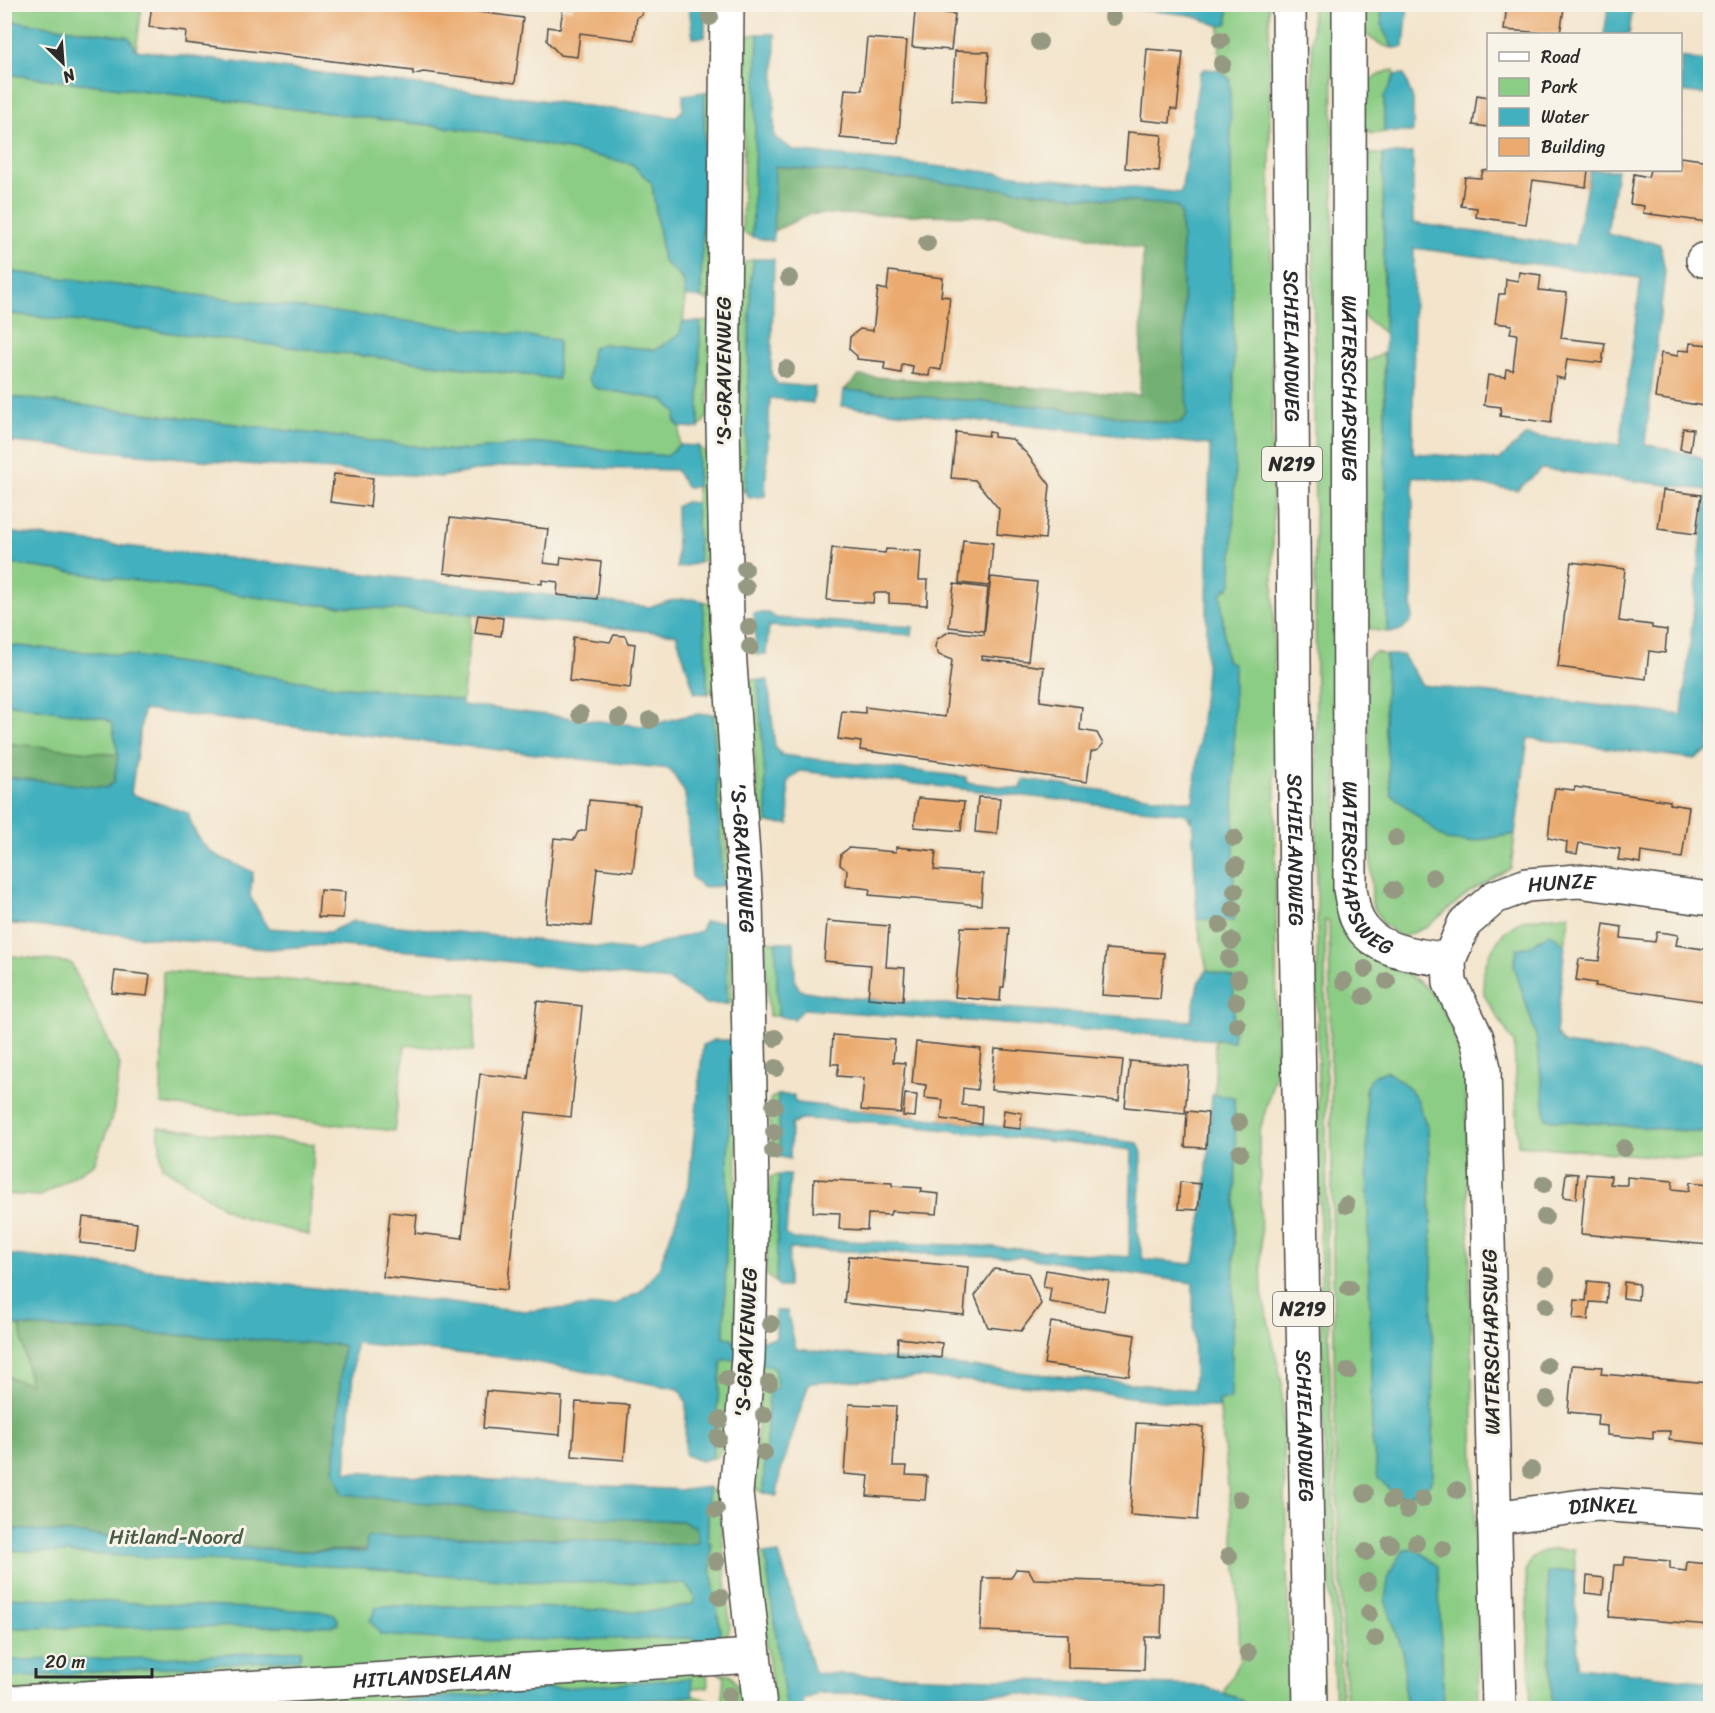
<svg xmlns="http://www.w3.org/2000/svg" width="1715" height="1713" font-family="Sriracha,sans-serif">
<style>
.green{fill:#8ccd85;stroke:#5c7c58;stroke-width:1.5;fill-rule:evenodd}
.forest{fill:#71b072;stroke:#4e6e4e;stroke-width:1.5}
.water{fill:#42b0be;stroke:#366e74;stroke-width:1.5;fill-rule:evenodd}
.building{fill:#ebab70}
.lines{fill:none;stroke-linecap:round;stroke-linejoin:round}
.street-casing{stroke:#494743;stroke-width:36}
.primary-casing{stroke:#494743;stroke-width:36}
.street{stroke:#fff;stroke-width:33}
.primary{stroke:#fff;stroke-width:33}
.tree{fill:#959982}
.labels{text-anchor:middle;stroke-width:6;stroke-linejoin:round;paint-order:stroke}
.shield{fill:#f7f3e8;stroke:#686764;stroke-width:1.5}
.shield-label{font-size:20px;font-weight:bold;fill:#2b2b2b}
.street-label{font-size:21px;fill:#2b2b2b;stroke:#f7f3e8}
.park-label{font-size:21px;fill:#485c46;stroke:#f7f3e8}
</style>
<rect width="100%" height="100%" fill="#f7f3e8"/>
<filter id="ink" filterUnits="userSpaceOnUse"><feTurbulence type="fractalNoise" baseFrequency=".0167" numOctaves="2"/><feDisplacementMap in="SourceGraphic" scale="12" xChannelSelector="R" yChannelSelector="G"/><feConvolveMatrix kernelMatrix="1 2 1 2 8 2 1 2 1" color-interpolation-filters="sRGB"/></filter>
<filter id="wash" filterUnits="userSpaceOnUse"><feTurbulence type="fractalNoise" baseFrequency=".008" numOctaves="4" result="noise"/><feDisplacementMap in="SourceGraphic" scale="24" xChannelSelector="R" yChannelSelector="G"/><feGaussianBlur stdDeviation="1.35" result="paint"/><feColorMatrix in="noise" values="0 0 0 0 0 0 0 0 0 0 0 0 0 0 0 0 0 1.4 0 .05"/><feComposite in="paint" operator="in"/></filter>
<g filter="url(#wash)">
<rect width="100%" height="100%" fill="#f3e4cb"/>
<g class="green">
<path d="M 5,5 L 142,5 L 136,50 L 129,37 L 5,20 Z"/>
<path d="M 1228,5 L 1269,5 L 1277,1068 L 1259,1134 L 1261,1250 L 1262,1293 L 1282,1383 L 1291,1708 L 1242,1708 L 1242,1700 L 1223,1693 L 1240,1660 L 1238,1579 L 1219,1400 L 1231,1398 L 1236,1156 L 1234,1098 L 1215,1095 L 1215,1040 L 1233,1041 L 1234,979 L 1207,970 L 1197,919 L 1234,920 L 1226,660 L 1221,593 L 1229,588 L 1230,79 L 1219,70 L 1220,26 L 1228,23 Z"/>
<path d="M 1312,5 L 1332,5 L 1338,898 C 1346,914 1352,934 1362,948 C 1374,965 1394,967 1410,976 C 1447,995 1459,1047 1466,1084 L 1479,1708 L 1444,1708 L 1442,1652 L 1404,1550 C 1369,1606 1396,1604 1404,1656 C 1406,1673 1405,1692 1405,1708 L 1346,1708 L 1335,1440 L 1329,921 L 1325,920 L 1327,1257 L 1333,1489 L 1342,1708 L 1335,1708 L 1323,1410 L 1318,1105 ZM 1366,1087 L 1417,1099 L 1428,1130 L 1432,1250 L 1433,1476 L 1378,1478 L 1372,1438 Z"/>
<path d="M 1361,5 L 1380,5 L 1383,29 L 1393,48 C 1382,47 1365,37 1361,25 C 1359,20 1361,10 1361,5 Z"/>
<path d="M 758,34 L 752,237 L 742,232 L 746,36 Z"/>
<path d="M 1394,70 L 1395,75 L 1384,97 L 1384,132 L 1371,134 L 1363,124 L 1364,83 L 1388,71 Z"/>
<path d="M 5,74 L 486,132 L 632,164 L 652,184 L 663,261 C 669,267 675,272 681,278 C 690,287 683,323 680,335 L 655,350 L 603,344 L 595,388 L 664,400 L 676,413 L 675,422 L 680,427 L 679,445 L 667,456 L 540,443 L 454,451 L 5,396 L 5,313 L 557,379 L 558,341 L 5,271 Z"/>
<path d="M 705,92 L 715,97 L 710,302 L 701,298 Z"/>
<path d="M 1370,154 L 1383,154 L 1384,333 L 1363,316 L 1362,164 Z"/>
<path d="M 754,259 L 751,277 L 745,492 L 736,483 L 742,263 Z"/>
<path d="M 710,321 L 708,416 L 699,428 L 700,322 Z"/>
<path d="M 1384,353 L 1387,632 L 1373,630 L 1365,624 L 1363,363 Z"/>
<path d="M 699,446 L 708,455 L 709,556 L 699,563 L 696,503 Z"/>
<path d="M 5,563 L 307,604 L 473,614 L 462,701 L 429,694 L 334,686 L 134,656 L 5,645 Z"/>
<path d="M 703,601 L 712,604 L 717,688 L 708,694 Z"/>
<path d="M 1375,652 L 1386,655 L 1385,730 L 1391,794 L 1469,842 L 1515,834 L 1511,868 L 1470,892 L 1427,927 L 1402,937 L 1384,925 L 1372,904 L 1366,659 Z"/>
<path d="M 4,667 L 132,681 L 124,905 L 5,886 Z"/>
<path d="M 753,679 L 758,680 L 768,823 L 760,823 L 748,682 Z"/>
<path d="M 713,714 L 720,717 L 729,885 L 723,886 Z"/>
<path d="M 1570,914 L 1565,944 L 1549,933 L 1532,945 L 1517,949 L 1514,965 L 1536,1035 L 1546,1119 L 1710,1133 L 1710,1161 L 1518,1145 L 1514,1043 L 1484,995 L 1483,974 L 1489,954 L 1504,932 L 1522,920 Z"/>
<path d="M 726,918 L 732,921 L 732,1004 L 727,1004 Z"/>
<path d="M 764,941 L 776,942 L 778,1016 L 769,1016 Z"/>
<path d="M 4,955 L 71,963 L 120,1065 L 113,1115 L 94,1164 L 41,1196 L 5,1194 Z"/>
<path d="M 163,971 L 477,994 L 473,1051 L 405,1045 L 394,1131 L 161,1104 Z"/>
<path d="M 731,1040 L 737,1044 L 736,1344 L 724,1337 Z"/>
<path d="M 778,1095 L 780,1157 L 770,1155 L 770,1099 Z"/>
<path d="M 158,1127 L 314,1144 L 309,1235 L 236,1216 L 162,1166 Z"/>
<path d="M 779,1175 L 776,1283 L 766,1275 L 770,1177 Z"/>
<path d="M 5,1270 L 339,1481 L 697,1502 L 708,1687 L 440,1708 L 5,1708 Z"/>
<path d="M 736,1358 L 723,1446 L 717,1457 L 712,1458 L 722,1360 Z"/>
<path d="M 761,1360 L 774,1367 L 777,1388 L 769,1392 L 763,1493 L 754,1488 Z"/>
<path d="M 708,1487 L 719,1497 L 730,1628 L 726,1637 L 713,1644 L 720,1636 L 720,1629 L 711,1569 L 711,1543 L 708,1542 Z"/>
<path d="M 1574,1549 L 1575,1571 L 1548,1572 L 1552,1708 L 1531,1708 L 1526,1571 C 1533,1545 1551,1551 1574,1549 Z"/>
<path d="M 765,1553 L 786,1708 L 775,1708 L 755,1556 Z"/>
<path d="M 717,1672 L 730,1674 L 737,1685 L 743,1708 L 721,1708 L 724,1676 Z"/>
<path d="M 693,1696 L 709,1700 L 713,1708 L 540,1708 Z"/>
</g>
<g class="forest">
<path d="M 774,166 L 1176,206 L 1181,213 L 1187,415 L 1182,422 L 1172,424 L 1048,407 L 844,390 L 859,376 L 1140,395 L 1143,249 L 996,216 L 811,214 L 773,231 Z"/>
<path d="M 5,743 L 118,755 L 114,782 L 106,788 L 5,777 Z"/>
<path d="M 20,1326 L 343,1345 L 334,1471 L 671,1521 L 683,1521 L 696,1527 L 699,1543 C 664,1547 629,1541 593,1540 C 518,1538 443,1535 368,1537 L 366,1550 L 294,1551 L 5,1528 L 4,1373 L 11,1378 L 30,1384 Z"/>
</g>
<g class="water">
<path d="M 1609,4 L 1633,5 L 1629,34 L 1604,34 Z"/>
<path d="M 689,5 L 705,5 L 705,37 L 693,38 Z"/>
<path d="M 1098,5 L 1228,5 L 1228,23 L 1220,26 L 1190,15 Z"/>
<path d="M 1380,5 L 1408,5 L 1404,47 L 1393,48 L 1383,29 Z"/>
<path d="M 5,20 L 129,37 L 136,50 L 675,117 L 683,110 L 683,95 L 705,92 L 701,298 L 685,296 L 683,279 L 663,261 L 652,184 L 632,164 L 486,132 L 5,74 Z"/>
<path d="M 758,34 L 775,34 L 774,137 L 795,151 L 1181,193 L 1200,73 L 1204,69 L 1219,70 L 1230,79 L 1235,465 L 1232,584 L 1221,594 L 1226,660 L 1234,665 L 1234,921 L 1197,919 L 1192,815 L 1190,821 L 1186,814 L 800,771 L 788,781 L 789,824 L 768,823 L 758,680 L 768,680 L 775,747 L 782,755 L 966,777 L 966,782 L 1021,789 L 1023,780 L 1193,802 L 1206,670 L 1210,445 L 842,406 L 844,390 L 1048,407 L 1172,424 L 1182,422 L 1187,415 L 1181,213 L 1176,206 L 775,166 L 773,241 L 752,237 Z"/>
<path d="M 1681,57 L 1710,62 L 1710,95 L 1681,91 Z"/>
<path d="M 1404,74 L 1413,100 L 1413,132 L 1384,132 L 1384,97 L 1395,75 Z"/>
<path d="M 1413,153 L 1413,223 L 1575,246 L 1590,170 L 1617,170 L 1607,234 L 1660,244 L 1665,272 L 1645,444 L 1697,456 L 1710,464 L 1709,750 L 1695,759 L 1528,738 L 1515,834 L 1469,842 L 1446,840 L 1391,794 L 1385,730 L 1386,655 L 1403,655 L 1422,685 L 1682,715 L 1707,490 L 1542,469 L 1517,490 L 1413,476 L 1412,619 L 1401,631 L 1387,632 L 1383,154 ZM 1414,248 L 1641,278 L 1620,445 L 1525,436 L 1499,460 L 1413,453 Z"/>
<path d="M 754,259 L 774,259 L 771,374 L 777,384 L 815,387 L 813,403 L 770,398 L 765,496 L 749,498 L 745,492 L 751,277 Z"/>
<path d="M 5,271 L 558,340 L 558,379 L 5,313 Z"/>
<path d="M 683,322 L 700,322 L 699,428 L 680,427 L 675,422 L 676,413 L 664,400 L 595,388 L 588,379 L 592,348 L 603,344 L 655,350 L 679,335 Z"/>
<path d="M 5,396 L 454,451 L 540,443 L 667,456 L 679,445 L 699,446 L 697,487 L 686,487 L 676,470 L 503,466 L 441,477 L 244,464 L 5,441 Z"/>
<path d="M 685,502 L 696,503 L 699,563 L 677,568 L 676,507 Z"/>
<path d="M 5,532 L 649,607 C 667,601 684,596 703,601 L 708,694 L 695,693 L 676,634 L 473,614 L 307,604 L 5,563 Z"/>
<path d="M 754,613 L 769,613 L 776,618 L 913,627 L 912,635 L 769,626 L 766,654 L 756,655 Z"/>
<path d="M 5,645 L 134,656 L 334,686 L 429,694 L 462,701 L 462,705 L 642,726 C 666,723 689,712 713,714 L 723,886 L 702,887 L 692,877 L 685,793 L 670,769 L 143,710 L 131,794 L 188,813 C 199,854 218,856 253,872 L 250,896 L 268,928 L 329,932 L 353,921 L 637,951 L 701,931 L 704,922 L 726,921 L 727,1004 L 706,1004 L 670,981 L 436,953 L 328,945 L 267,949 L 5,923 L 5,777 L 106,788 L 114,782 L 118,755 L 112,723 L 104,718 L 5,703 Z"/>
<path d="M 1550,933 L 1565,944 L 1556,1034 L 1565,1044 L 1710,1064 L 1710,1133 L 1546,1119 L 1536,1035 L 1514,966 L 1517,949 L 1532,945 Z"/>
<path d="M 776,942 L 794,942 L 795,981 L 800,990 L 840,997 L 1191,1021 L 1198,983 L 1207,970 L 1234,978 L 1233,1041 L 804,1009 L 794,1019 L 778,1016 Z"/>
<path d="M 714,1040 L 731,1040 L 724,1337 L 732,1338 L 734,1344 L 776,1338 L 775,1311 L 787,1311 L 796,1349 L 1194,1390 L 1193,1283 L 1021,1257 L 789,1249 L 788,1287 L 778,1287 L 776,1283 L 779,1175 L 790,1175 L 786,1235 L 794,1239 L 979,1246 L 1129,1257 L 1132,1150 L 873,1122 L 802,1119 L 791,1125 L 790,1159 L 780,1157 L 778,1095 L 794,1095 L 794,1100 L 798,1103 L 1138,1143 L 1142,1153 L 1137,1232 L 1143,1259 L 1190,1264 L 1194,1262 L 1205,1200 L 1212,1095 L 1234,1097 L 1236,1156 L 1231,1399 L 1219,1400 L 1219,1408 L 1058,1388 L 919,1377 L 809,1383 L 780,1474 L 777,1496 L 763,1493 L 769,1392 L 777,1388 L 774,1368 C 757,1361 740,1358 722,1360 L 712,1458 L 701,1461 L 685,1455 L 686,1402 L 679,1389 L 518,1359 L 355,1343 L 346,1472 L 684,1490 L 708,1487 L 708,1542 L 711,1543 L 711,1569 L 720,1629 L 720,1636 L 713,1644 L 703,1645 L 691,1638 L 464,1641 L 381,1635 L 370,1621 L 376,1607 L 383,1606 L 504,1606 L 649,1612 L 693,1604 L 694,1596 L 686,1584 L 512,1581 L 365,1568 L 5,1550 L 5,1528 L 294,1551 L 366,1552 L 367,1537 C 443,1535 518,1538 593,1540 C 628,1541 663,1547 698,1543 L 696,1527 L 683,1521 L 537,1515 L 343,1494 L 334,1471 L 343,1345 L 5,1325 L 5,1254 L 525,1311 L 614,1305 L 641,1291 L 659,1268 L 689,1183 L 703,1045 Z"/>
<path d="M 1386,1071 L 1406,1085 L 1417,1099 L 1428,1130 L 1432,1250 L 1433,1476 L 1429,1485 L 1406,1497 L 1396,1496 L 1378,1478 L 1372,1438 L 1366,1087 L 1373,1076 Z"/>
<path d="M 1417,1549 L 1438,1567 L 1444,1708 L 1405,1708 L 1404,1655 L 1385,1600 L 1389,1574 L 1404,1550 Z"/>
<path d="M 765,1553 L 779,1554 L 814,1673 L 1203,1686 L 1242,1700 L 1242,1708 L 1154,1708 L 1019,1694 L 820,1693 L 803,1700 L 804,1708 L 786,1708 Z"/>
<path d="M 1575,1571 L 1578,1667 L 1710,1682 L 1710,1708 L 1552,1708 L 1548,1572 Z"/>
<path d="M 5,1597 L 319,1611 L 335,1615 L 338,1619 L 338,1623 L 331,1626 L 5,1628 Z"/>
<path d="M 302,1650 L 299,1659 L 5,1678 L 5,1660 L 159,1658 Z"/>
<path d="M 691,1678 L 693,1696 L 540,1708 L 306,1708 Z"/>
</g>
<g id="blocks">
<g class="building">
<path d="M 152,4 L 420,4 L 523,18 L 515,83 L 423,72 L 413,75 L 413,71 L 185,43 L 186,31 L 149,27 Z"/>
<path d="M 573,4 L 643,4 L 642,15 L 637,17 L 634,40 L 580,33 L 577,57 L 560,55 L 547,41 L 548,27 L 560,29 L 563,8 L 572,10 Z"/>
<path d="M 1507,4 L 1564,8 L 1560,34 L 1504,30 Z"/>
<path d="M 915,11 L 955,14 L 951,50 L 912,47 Z"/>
<path d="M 867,38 L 907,41 L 898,143 L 840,138 L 845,89 L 862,90 Z"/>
<path d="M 1147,49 L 1183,52 L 1177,110 L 1171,108 L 1170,123 L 1141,120 Z"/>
<path d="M 955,51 L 989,52 L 986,102 L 952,100 Z"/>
<path d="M 1477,95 L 1488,97 L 1488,127 L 1473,125 Z"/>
<path d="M 1128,132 L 1162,135 L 1159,171 L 1125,168 Z"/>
<path d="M 1680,157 L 1710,161 L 1710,220 L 1707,222 L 1643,213 L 1644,206 L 1630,204 L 1634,174 L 1648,177 L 1650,170 L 1680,170 Z"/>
<path d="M 1490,170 L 1588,170 L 1586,187 L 1533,180 L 1526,224 L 1476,217 L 1477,208 L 1461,206 L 1465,177 L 1481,178 L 1483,171 Z"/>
<path d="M 889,271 L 943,278 L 941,296 L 950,297 L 941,370 L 930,368 L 929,376 L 912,374 L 913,366 L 902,364 L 901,373 L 884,370 L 885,362 L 857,359 L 857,356 L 849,349 L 850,337 L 860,329 L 873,331 L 878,288 L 887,290 Z"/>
<path d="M 1519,272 L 1541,275 L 1539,290 L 1567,293 L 1561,338 L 1605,343 L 1602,363 L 1567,359 L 1564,379 L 1556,377 L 1551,423 L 1500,416 L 1501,407 L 1484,405 L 1488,375 L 1505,377 L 1506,369 L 1513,370 L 1517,334 L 1510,333 L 1512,325 L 1495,323 L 1499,294 L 1505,294 L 1506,279 L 1518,281 Z"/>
<path d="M 1690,343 L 1710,345 L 1710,407 L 1655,398 L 1661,353 L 1678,356 L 1678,350 L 1689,351 Z"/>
<path d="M 1683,428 L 1693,429 L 1690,451 L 1680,449 Z"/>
<path d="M 956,432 L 988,436 L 989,432 L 994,433 L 994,437 L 1012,439 L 1027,454 L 1050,485 L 1045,539 L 997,534 L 999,509 L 975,480 L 951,478 Z"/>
<path d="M 334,474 L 373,478 L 370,507 L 330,502 Z"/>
<path d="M 1663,490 L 1701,495 L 1696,534 L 1658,529 Z"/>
<path d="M 450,518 L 548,529 L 544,563 L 560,565 L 561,557 L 601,562 L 597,599 L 557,595 L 558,582 L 542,580 L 542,584 L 444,573 Z"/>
<path d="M 963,540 L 993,543 L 989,586 L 959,583 Z"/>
<path d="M 832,548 L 885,553 L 886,549 L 921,551 L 919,580 L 928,580 L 927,605 L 889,603 L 889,593 L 874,593 L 873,603 L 827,600 Z"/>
<path d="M 1571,562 L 1625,569 L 1619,621 L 1652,625 L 1652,628 L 1667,630 L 1665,653 L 1649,651 L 1646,679 L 1558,667 Z"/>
<path d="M 991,577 L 1037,582 L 1028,661 L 982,656 L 982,659 L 1044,667 L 1040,701 L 1082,707 L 1080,730 L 1097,733 L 1103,744 L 1098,750 L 1091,752 L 1087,782 L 860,750 L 861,742 L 838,739 L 842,711 L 865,713 L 865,707 L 945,717 L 952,660 L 939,655 L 935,647 L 937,639 L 950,631 L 984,635 Z"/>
<path d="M 954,584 L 988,588 L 984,631 L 949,627 Z"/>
<path d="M 478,615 L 503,618 L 501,636 L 475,633 Z"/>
<path d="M 614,635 L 625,636 L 628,643 L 635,644 L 630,688 L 569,681 L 573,637 L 610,642 Z"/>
<path d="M 1575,787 L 1670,801 L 1670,804 L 1689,807 L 1682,858 L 1641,852 L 1640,863 L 1629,861 L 1618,860 L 1620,849 L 1579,843 L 1577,854 L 1566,852 L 1567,842 L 1548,838 L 1551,813 L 1555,788 L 1574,790 Z"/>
<path d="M 978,797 L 1000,798 L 997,834 L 975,832 Z"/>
<path d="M 918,798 L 964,802 L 961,831 L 914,827 Z"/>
<path d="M 589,800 L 640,805 L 633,872 L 597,868 L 591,926 L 545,922 L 554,838 L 574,840 L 578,832 L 586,830 Z"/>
<path d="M 896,847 L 936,851 L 934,870 L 983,874 L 981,905 L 869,895 L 870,889 L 846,886 L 847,870 L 840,865 L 841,854 L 849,848 L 896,852 Z"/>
<path d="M 320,890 L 345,892 L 343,918 L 318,917 Z"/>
<path d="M 827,921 L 889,926 L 886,967 L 905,968 L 903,1001 L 868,998 L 871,965 L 824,961 Z"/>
<path d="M 1604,924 L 1622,927 L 1621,938 L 1655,942 L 1657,932 L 1667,933 L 1678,935 L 1676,945 L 1710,950 L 1710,1002 L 1595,986 L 1596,983 L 1576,980 L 1579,959 L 1599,961 Z"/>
<path d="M 961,927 L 1009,928 L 1004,987 L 1001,987 L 1000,1001 L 955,997 Z"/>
<path d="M 1106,949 L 1164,953 L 1160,999 L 1102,995 Z"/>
<path d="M 115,971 L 150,975 L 147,996 L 112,993 Z"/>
<path d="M 537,1001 L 582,1006 L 571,1117 L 526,1112 L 507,1290 L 383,1277 L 390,1212 L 417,1215 L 415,1233 L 462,1238 L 480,1074 L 528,1079 Z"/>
<path d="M 833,1035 L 895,1040 L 893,1062 L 905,1063 L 901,1113 L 861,1110 L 864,1078 L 837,1076 L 839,1064 L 831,1064 Z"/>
<path d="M 916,1042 L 981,1049 L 977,1090 L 963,1088 L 962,1105 L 982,1106 L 981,1124 L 941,1119 L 943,1100 L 925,1098 L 926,1085 L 912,1083 Z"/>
<path d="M 995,1049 L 1123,1060 L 1119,1101 L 991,1090 Z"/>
<path d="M 1130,1061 L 1189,1066 L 1185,1113 L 1125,1107 Z"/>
<path d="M 905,1094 L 917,1095 L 915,1117 L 903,1116 Z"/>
<path d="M 1004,1110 L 1022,1113 L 1020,1129 L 1002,1127 Z"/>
<path d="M 1187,1111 L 1208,1113 L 1206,1148 L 1185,1147 Z"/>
<path d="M 1566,1173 L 1578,1174 L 1576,1199 L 1563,1197 Z"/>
<path d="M 1586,1174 L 1611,1176 L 1610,1184 L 1620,1185 L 1627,1185 L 1627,1177 L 1673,1181 L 1672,1189 L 1682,1190 L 1689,1191 L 1690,1182 L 1710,1184 L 1710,1245 L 1581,1234 Z"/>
<path d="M 814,1179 L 892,1183 L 892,1186 L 922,1188 L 921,1192 L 939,1194 L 937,1214 L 891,1211 L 890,1215 L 868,1214 L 867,1230 L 839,1229 L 840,1213 L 813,1212 Z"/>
<path d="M 1180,1182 L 1201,1184 L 1198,1210 L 1178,1209 Z"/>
<path d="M 83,1217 L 137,1223 L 134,1249 L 80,1243 Z"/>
<path d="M 849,1256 L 968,1267 L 964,1315 L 844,1303 Z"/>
<path d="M 994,1269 L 1028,1273 L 1041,1304 L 1021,1331 L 988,1327 L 975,1296 Z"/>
<path d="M 1046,1270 L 1109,1281 L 1104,1311 L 1049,1302 L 1051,1288 L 1043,1287 Z"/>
<path d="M 1588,1281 L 1608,1283 L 1606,1303 L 1590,1302 L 1588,1320 L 1573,1319 L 1575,1300 L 1586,1301 Z"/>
<path d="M 1624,1282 L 1639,1284 L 1638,1300 L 1623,1298 Z"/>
<path d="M 1051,1322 L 1135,1335 L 1129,1376 L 1044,1364 Z"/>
<path d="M 898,1338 L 942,1343 L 941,1358 L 897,1354 Z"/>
<path d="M 1572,1365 L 1602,1367 L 1601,1374 L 1710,1383 L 1710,1444 L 1669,1440 L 1670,1431 L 1653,1431 L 1653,1439 L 1607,1435 L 1607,1426 L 1597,1425 L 1598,1415 L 1568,1412 Z"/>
<path d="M 486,1391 L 562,1397 L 560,1435 L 483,1428 Z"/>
<path d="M 576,1402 L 629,1405 L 624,1460 L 572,1456 Z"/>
<path d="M 849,1404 L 896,1406 L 893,1466 L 907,1466 L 906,1475 L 927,1476 L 925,1500 L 867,1496 L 869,1476 L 844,1474 Z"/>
<path d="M 1136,1423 L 1203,1427 L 1197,1520 L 1130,1515 Z"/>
<path d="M 1625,1557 L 1670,1561 L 1670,1569 L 1686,1571 L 1687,1562 L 1710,1564 L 1710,1625 L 1609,1617 L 1614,1565 L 1624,1565 Z"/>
<path d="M 1016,1569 L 1029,1570 L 1034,1579 L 1163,1583 L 1161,1637 L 1145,1637 L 1144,1670 L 1068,1668 L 1068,1634 L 981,1631 L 983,1578 L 1011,1578 Z"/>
<path d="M 1587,1576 L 1604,1578 L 1603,1595 L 1586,1593 Z"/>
</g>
</g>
</g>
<g filter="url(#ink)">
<use href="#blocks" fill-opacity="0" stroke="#494743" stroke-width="1.5"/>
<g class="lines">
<defs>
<g id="street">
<path id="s1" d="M 727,4 L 723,423 L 727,620 L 746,899 L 752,1187 L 748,1359 L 736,1493 L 760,1708"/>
<path id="s2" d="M 1349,4 L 1350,889 C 1352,899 1353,912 1358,921 C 1374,953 1418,955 1449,960"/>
<path d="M 1703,260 L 1710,261"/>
<path id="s3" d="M 1494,1518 L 1597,1504 L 1710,1512"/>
<path id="s4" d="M 4,1703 L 753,1656"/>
<path id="s5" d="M 1499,1708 L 1484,1068 L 1477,1038 L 1450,983 L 1449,960 L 1464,924 L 1495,897 L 1527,885 L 1578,881 L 1710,899"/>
</g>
<g id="primary">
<path id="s6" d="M 1289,4 L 1296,923 L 1310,1708"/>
</g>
</defs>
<use href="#street" class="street-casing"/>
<use href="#primary" class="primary-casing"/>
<use href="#street" class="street"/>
<use href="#primary" class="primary"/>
</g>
<g class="tree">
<circle cx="710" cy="17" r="9"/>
<circle cx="1113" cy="17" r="9"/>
<circle cx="1221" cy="40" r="9"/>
<circle cx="1039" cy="42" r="9"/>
<circle cx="1222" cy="64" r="9"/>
<circle cx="927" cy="243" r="9"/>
<circle cx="789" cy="278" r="9"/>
<circle cx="786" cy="369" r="9"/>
<circle cx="745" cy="569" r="9"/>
<circle cx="746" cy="587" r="9"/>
<circle cx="749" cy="627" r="9"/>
<circle cx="750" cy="647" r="9"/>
<circle cx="580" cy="714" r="9"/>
<circle cx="619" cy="718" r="9"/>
<circle cx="650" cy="720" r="9"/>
<circle cx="1234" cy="838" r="9"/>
<circle cx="1396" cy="838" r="9"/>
<circle cx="1236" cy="866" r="9"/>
<circle cx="1433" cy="877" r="9"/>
<circle cx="1393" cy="890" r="9"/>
<circle cx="1235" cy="891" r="9"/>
<circle cx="1233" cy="909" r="9"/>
<circle cx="1220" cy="925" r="9"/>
<circle cx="1232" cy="941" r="9"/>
<circle cx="1229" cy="959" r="9"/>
<circle cx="1365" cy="969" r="9"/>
<circle cx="1238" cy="979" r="9"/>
<circle cx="1344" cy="981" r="9"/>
<circle cx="1387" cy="981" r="9"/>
<circle cx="1364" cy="996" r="9"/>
<circle cx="1236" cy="1001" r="9"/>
<circle cx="1237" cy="1025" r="9"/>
<circle cx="775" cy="1038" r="9"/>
<circle cx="776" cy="1068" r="9"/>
<circle cx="774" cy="1106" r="9"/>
<circle cx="1239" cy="1122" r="9"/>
<circle cx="774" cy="1132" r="9"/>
<circle cx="1624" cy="1148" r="9"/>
<circle cx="773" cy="1151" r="9"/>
<circle cx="1240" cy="1153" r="9"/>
<circle cx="1544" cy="1184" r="9"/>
<circle cx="1346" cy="1205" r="9"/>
<circle cx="1545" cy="1217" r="9"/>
<circle cx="1546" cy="1276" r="9"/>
<circle cx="1349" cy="1288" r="9"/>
<circle cx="1546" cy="1306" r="9"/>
<circle cx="771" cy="1324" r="9"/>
<circle cx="1547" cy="1366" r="9"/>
<circle cx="1348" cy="1371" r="9"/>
<circle cx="727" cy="1379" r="9"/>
<circle cx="769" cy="1383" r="9"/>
<circle cx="1547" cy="1399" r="9"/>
<circle cx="764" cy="1415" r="9"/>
<circle cx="720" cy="1420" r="9"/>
<circle cx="718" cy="1438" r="9"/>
<circle cx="764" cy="1453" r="9"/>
<circle cx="1531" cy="1470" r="9"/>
<circle cx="1457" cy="1490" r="9"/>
<circle cx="1365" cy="1493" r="9"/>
<circle cx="1240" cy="1499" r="9"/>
<circle cx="1422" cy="1499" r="9"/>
<circle cx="1392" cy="1500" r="9"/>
<circle cx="716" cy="1510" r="9"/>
<circle cx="1407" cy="1510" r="9"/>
<circle cx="1416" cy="1543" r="9"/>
<circle cx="1390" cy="1544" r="9"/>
<circle cx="1443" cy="1549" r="9"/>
<circle cx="1366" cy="1552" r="9"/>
<circle cx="1229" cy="1556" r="9"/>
<circle cx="716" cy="1561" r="9"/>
<circle cx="1368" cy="1582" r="9"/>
<circle cx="720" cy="1597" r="9"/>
<circle cx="1369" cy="1613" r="9"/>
<circle cx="1375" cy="1638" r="9"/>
<circle cx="1248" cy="1653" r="9"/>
<circle cx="729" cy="1695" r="9"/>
</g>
</g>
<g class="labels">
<g class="shield">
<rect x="1262" y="447" width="60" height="34" rx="4.5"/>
<rect x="1273" y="1292" width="60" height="34" rx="4.5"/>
</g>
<g class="shield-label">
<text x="1292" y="471">N219</text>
<text x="1303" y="1316">N219</text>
</g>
<g class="street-label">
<text dy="7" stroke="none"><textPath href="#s6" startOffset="342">SCHIELANDWEG</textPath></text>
<text transform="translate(724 372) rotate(-90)" y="7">'S-GRAVENWEG</text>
<text dy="7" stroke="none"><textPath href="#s2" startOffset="384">WATERSCHAPSWEG</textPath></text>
<text dy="7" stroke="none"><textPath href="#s6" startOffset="846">SCHIELANDWEG</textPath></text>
<text dy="7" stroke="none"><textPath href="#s1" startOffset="854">'S-GRAVENWEG</textPath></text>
<text dy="7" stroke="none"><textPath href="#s2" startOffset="870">WATERSCHAPSWEG</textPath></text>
<text dy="7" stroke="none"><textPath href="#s5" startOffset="904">HUNZE</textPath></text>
<text transform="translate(1491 1342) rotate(-91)" y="7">WATERSCHAPSWEG</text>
<text transform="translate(746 1343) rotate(-87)" y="7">'S-GRAVENWEG</text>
<text dy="7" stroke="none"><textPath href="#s6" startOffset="1422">SCHIELANDWEG</textPath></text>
<text dy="7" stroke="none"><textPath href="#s3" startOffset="110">DINKEL</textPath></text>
<text dy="7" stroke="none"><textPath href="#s4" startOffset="429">HITLANDSELAAN</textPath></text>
</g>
<g class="park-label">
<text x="176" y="1544">Hitland-Noord</text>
</g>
</g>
<rect width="1715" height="1713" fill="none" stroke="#f7f3e8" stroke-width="24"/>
<rect x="1487" y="33" width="195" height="138" fill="#f7f3e8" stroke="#a5a39c" stroke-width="1.5"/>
<rect x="1499" y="52" width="30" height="9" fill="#ffffff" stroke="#a5a39c" stroke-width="1.5"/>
<text x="1541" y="63" font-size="18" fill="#2b2b2b">Road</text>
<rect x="1499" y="78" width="30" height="18" fill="#8ccd85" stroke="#a5a39c" stroke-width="1.5"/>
<text x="1541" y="93" font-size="18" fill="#2b2b2b">Park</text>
<rect x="1499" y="108" width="30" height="18" fill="#42b0be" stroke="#a5a39c" stroke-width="1.5"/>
<text x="1541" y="123" font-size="18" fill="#2b2b2b">Water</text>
<rect x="1499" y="138" width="30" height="18" fill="#ebab70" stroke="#a5a39c" stroke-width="1.5"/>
<text x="1541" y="153" font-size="18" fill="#2b2b2b">Building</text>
<g transform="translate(63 63) rotate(155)" stroke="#f7f3e8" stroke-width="4.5" paint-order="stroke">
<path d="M0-4.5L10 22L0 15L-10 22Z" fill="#2b2b2b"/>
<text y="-9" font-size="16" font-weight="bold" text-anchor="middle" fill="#2b2b2b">N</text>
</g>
<path d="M36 1668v9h116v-9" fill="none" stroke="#2b2b2b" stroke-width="3"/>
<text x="45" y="1668" font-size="18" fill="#2b2b2b" stroke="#f7f3e8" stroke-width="4.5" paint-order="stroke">20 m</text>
</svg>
